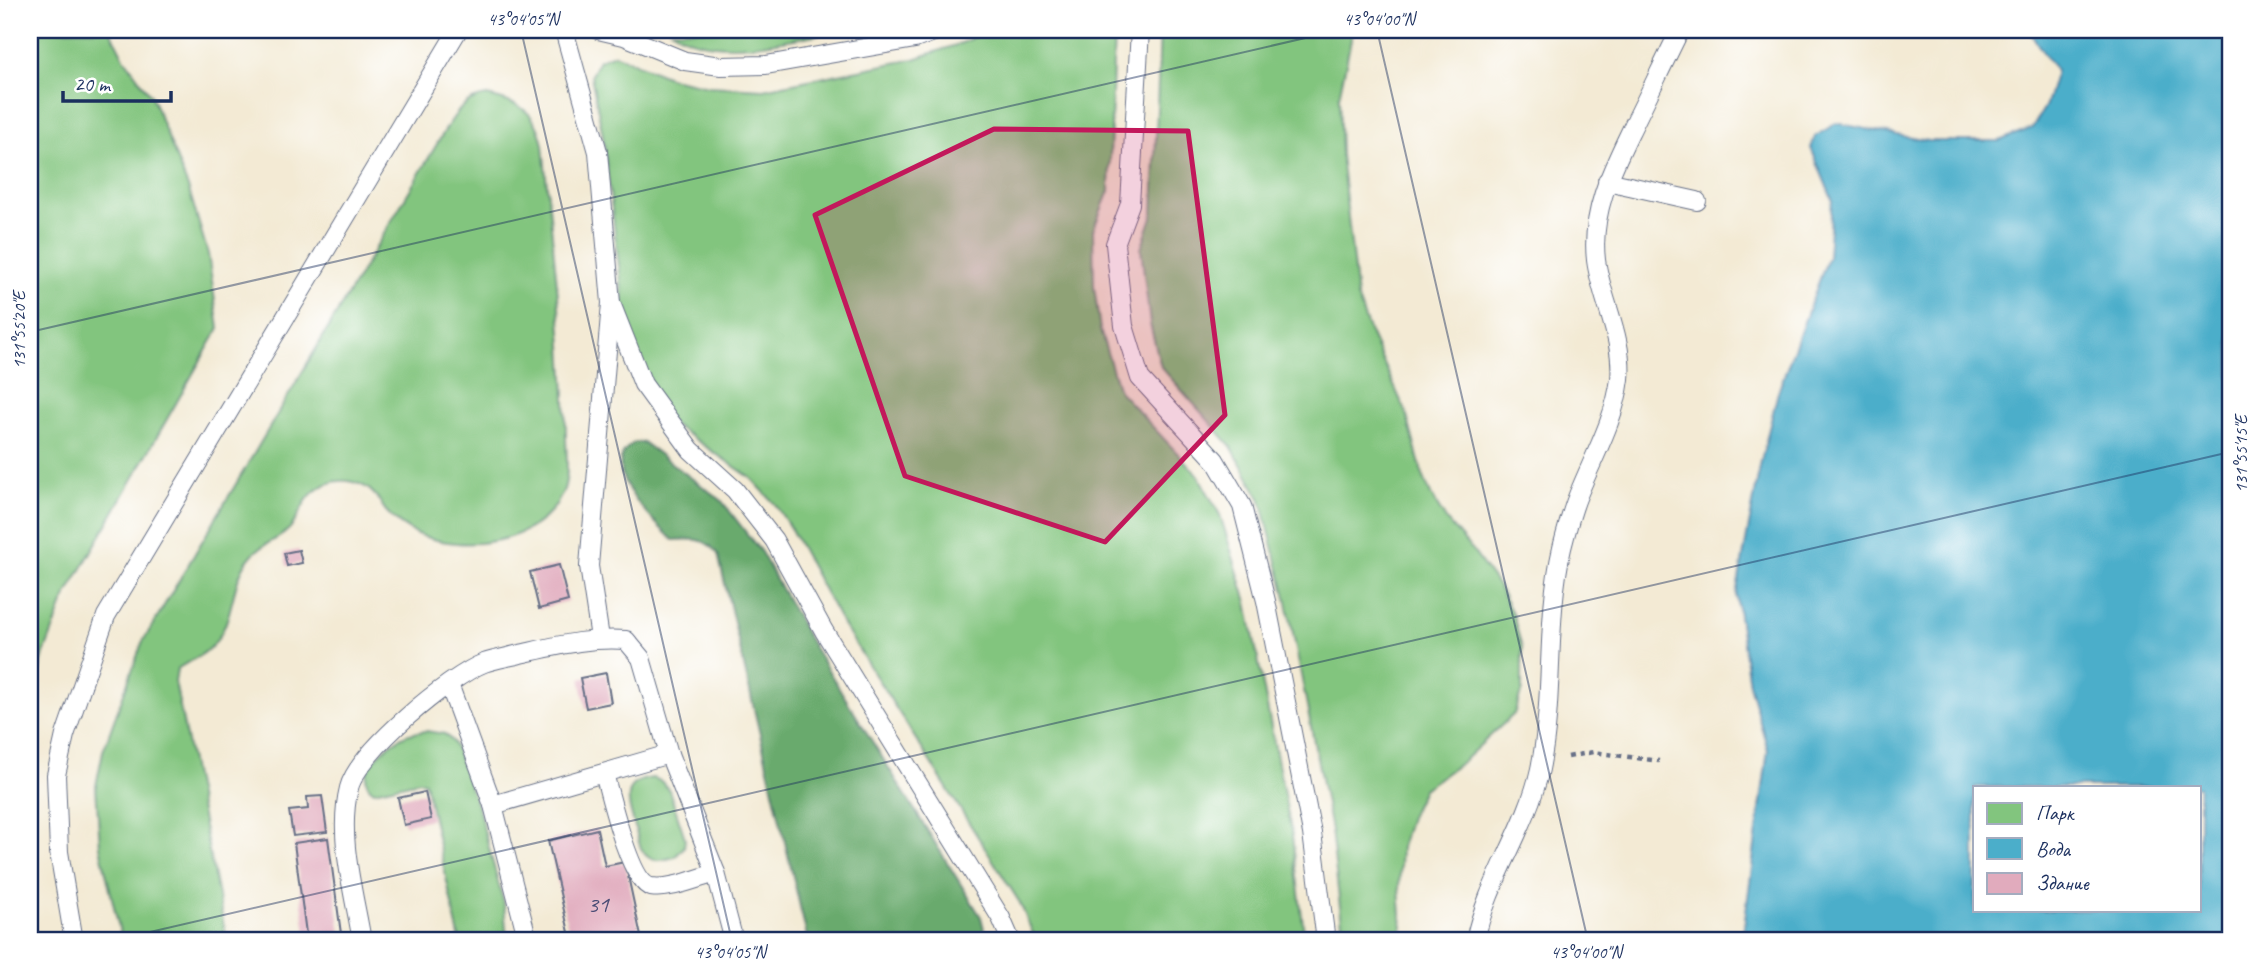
<svg xmlns="http://www.w3.org/2000/svg" width="2260" height="971" font-family="Caveat,sans-serif">
<style>
.green{fill:#82c57e;stroke:#4e7a6e;stroke-width:2}
.forest{fill:#69aa6d;stroke:#426c66;stroke-width:2}
.water{fill:#4baeca;stroke:#336e94;stroke-width:2;fill-rule:evenodd}
.building{fill:#e1abbd}
.lines{fill:none;stroke-linecap:round;stroke-linejoin:round}
.lane-casing{stroke:#677087;stroke-width:20}
.path{stroke:#677087;stroke-width:4.5;stroke-dasharray:5 5;stroke-linecap:butt}
.lane{stroke:#fff;stroke-width:18}
.marked{fill:#c2185b;fill-opacity:0.2;stroke:#c2185b;stroke-width:5;stroke-linejoin:round}
.ticks{fill:none;stroke:#1b2f5e;stroke-width:2;stroke-opacity:0.45}
.labels{text-anchor:middle;stroke-width:5;stroke-linejoin:round;paint-order:stroke}
.number-label{font-size:24px;fill:#4c4e76}
.neatline{fill:none;stroke:#1b2f5e;stroke-width:2.5}
.ticks-label{font-size:18px;text-anchor:middle;fill:#1b2f5e}
</style>
<rect width="100%" height="100%" fill="#fff"/>
<filter id="ink" filterUnits="userSpaceOnUse"><feTurbulence type="fractalNoise" baseFrequency=".0143" numOctaves="2"/><feDisplacementMap in="SourceGraphic" scale="14" xChannelSelector="R" yChannelSelector="G"/><feConvolveMatrix kernelMatrix="1 2 1 2 8 2 1 2 1" color-interpolation-filters="sRGB"/></filter>
<filter id="wash" filterUnits="userSpaceOnUse"><feTurbulence type="fractalNoise" baseFrequency=".00686" numOctaves="4" result="noise"/><feDisplacementMap in="SourceGraphic" scale="28" xChannelSelector="R" yChannelSelector="G"/><feGaussianBlur stdDeviation="1.57" result="paint"/><feColorMatrix in="noise" values="0 0 0 0 0 0 0 0 0 0 0 0 0 0 0 0 0 1.4 0 .05"/><feComposite in="paint" operator="in"/></filter>
<g filter="url(#wash)">
<rect width="100%" height="100%" fill="#f3ead4"/>
<g class="green">
<path d="M 30,30 L 110,30 L 124,58 L 152,97 L 189,190 L 208,254 L 219,328 L 66,596 L 44,654 L 30,707 Z"/>
<path d="M 671,30 L 840,30 C 791,39 715,61 671,30 Z"/>
<path d="M 987,30 L 1114,30 L 1109,191 L 1093,230 L 1094,286 L 1100,330 L 1119,391 L 1198,475 L 1220,515 L 1247,602 L 1292,836 L 1305,941 L 1036,941 L 1020,903 L 840,620 L 792,531 L 775,504 L 751,478 L 654,411 L 628,340 L 603,136 L 591,75 L 599,60 L 614,54 L 671,78 L 709,86 L 763,89 L 914,59 L 962,43 Z"/>
<path d="M 1160,30 L 1353,30 L 1339,97 L 1341,155 L 1357,297 L 1370,333 L 1406,412 L 1422,473 L 1432,497 L 1447,521 L 1473,551 L 1498,586 L 1513,615 L 1522,648 L 1522,690 L 1514,714 L 1462,762 L 1423,789 L 1410,817 L 1401,847 L 1399,888 L 1403,941 L 1344,941 L 1331,830 L 1286,597 L 1261,500 L 1231,446 L 1161,367 L 1150,324 L 1141,249 L 1153,214 Z"/>
<path d="M 487,96 C 519,103 536,110 543,145 C 552,242 565,339 566,436 C 566,454 570,478 562,494 C 539,545 463,553 417,534 C 407,529 395,521 387,512 C 382,507 380,500 375,495 C 364,482 343,477 327,484 C 307,492 303,507 294,523 C 284,539 264,542 252,555 C 229,580 236,621 212,646 C 202,657 188,661 177,669 L 175,682 L 227,941 L 122,941 L 100,847 L 96,786 L 103,751 L 142,643 L 447,127 C 458,110 465,99 487,96 Z"/>
<path d="M 426,731 L 445,734 L 453,742 L 479,811 L 504,904 L 507,941 L 460,941 L 425,782 L 419,781 L 374,791 C 350,776 387,744 404,736 C 410,733 419,732 426,731 Z"/>
<path d="M 653,778 L 661,781 L 669,790 L 685,838 L 684,847 L 675,857 C 666,859 656,863 648,857 C 639,850 638,838 635,827 C 628,804 620,781 653,778 Z"/>
</g>
<path class="forest" d="M 635,442 L 644,443 L 721,500 L 761,552 L 810,641 L 981,917 L 987,941 L 808,941 L 718,554 C 705,537 693,539 673,540 C 655,523 609,480 623,453 C 625,449 631,445 635,442 Z"/>
<path class="water" d="M 2028,30 L 2230,30 L 2230,941 L 1742,941 L 1768,750 L 1749,684 L 1736,595 L 1761,461 L 1778,392 L 1828,257 L 1832,199 L 1811,148 L 1815,137 L 1836,123 L 1928,141 L 1999,141 L 2032,128 L 2046,105 L 2056,71 ZM 1975,787 L 2199,787 L 2199,910 L 1975,910 Z"/>
<g id="blocks">
<g class="building">
<path d="M 299,550 L 302,563 L 287,566 L 284,553 Z"/>
<path d="M 559,565 L 568,601 L 539,609 L 530,572 Z"/>
<path d="M 606,673 L 611,703 L 586,708 L 580,678 Z"/>
<path d="M 425,792 L 431,819 L 404,825 L 398,798 Z"/>
<path d="M 322,796 L 327,832 L 293,836 L 289,811 L 308,809 L 307,797 Z"/>
<path d="M 597,829 L 605,866 L 625,862 L 642,941 L 571,941 L 548,841 Z"/>
<path d="M 328,838 L 342,941 L 307,941 L 294,843 Z"/>
</g>
</g>
</g>
<g filter="url(#ink)">
<use href="#blocks" fill-opacity="0" stroke="#677087" stroke-width="2"/>
<g class="lines">
<defs>
<g id="lane">
<path d="M 564,30 L 598,152 L 611,303 L 589,566 L 600,638"/>
<path d="M 598,30 L 624,36 L 685,61 L 721,66 L 766,65 L 915,39 L 939,30"/>
<path d="M 1140,30 L 1130,204 L 1115,244 L 1124,326 L 1140,378 L 1215,460 L 1242,506 L 1266,601 L 1312,833 L 1326,941"/>
<path d="M 1607,181 L 1697,201"/>
<path d="M 611,303 L 643,384 L 691,450 L 735,490 L 774,540 L 824,631 L 1001,918 L 1011,941"/>
<path d="M 449,684 L 493,805 L 528,941"/>
<path d="M 604,773 C 610,795 630,882 651,887 C 671,890 697,878 716,873"/>
<path d="M 493,805 L 669,754"/>
<path d="M 74,941 L 59,852 L 56,775 L 65,735 L 106,616 L 458,30"/>
<path d="M 362,941 C 354,893 337,836 349,788 C 358,752 450,676 484,663 C 495,659 509,657 520,654 C 556,646 590,637 626,640 L 641,658 L 669,754 L 716,873 L 734,941"/>
<path d="M 1475,941 C 1487,881 1527,829 1540,769 C 1555,696 1545,621 1562,548 C 1567,528 1573,506 1581,488 C 1596,452 1615,418 1620,379 C 1624,338 1601,299 1596,260 C 1590,209 1615,164 1636,120 C 1651,90 1665,60 1680,30"/>
</g>
</defs>
<use href="#lane" class="lane-casing"/>
<path class="path" d="M 1568,757 L 1593,752 L 1659,761"/>
<use href="#lane" class="lane"/>
</g>
</g>
<path class="marked" d="M 994,129 L 1188,131 L 1225,415 L 1105,542 L 905,476 L 815,215 Z"/>
<path class="ticks" d="M 521,30 L 732,941M 1377,30 L 1588,941M 30,332 L 1340,30M 111,941 L 2230,452"/>
<g class="labels">
<g class="number-label">
<text x="598" y="912">31</text>
</g>
</g>
<rect width="2260" height="971" fill="none" stroke="#fff" stroke-width="77"/>
<rect x="1973" y="786" width="228" height="126" fill="#ffffff" stroke="#a4acbf" stroke-width="2"/>
<rect x="1987" y="803" width="35" height="21" fill="#82c57e" stroke="#a4acbf" stroke-width="2"/>
<text x="2036" y="820" font-size="21" fill="#1b2f5e">Парк</text>
<rect x="1987" y="838" width="35" height="21" fill="#4baeca" stroke="#a4acbf" stroke-width="2"/>
<text x="2036" y="856" font-size="21" fill="#1b2f5e">Вода</text>
<rect x="1987" y="873" width="35" height="21" fill="#e1abbd" stroke="#a4acbf" stroke-width="2"/>
<text x="2036" y="890" font-size="21" fill="#1b2f5e">Здание</text>
<path d="M63 91v10h108v-10" fill="none" stroke="#1b2f5e" stroke-width="3.5"/>
<text x="74" y="91" font-size="21" fill="#1b2f5e" stroke="#ffffff" stroke-width="5" paint-order="stroke">20 m</text>
<rect x="38" y="38" width="2184" height="894" class="neatline"/>
<g class="ticks-label">
<text x="523" y="25">43°04'05"N</text>
<text x="1379" y="25">43°04'00"N</text>
<text transform="translate(19 330) rotate(-90)" y="6">131°55'20"E</text>
<text transform="translate(2241 454) rotate(-90)" y="6">131°55'15"E</text>
<text x="730" y="958">43°04'05"N</text>
<text x="1586" y="958">43°04'00"N</text>
</g>
</svg>
